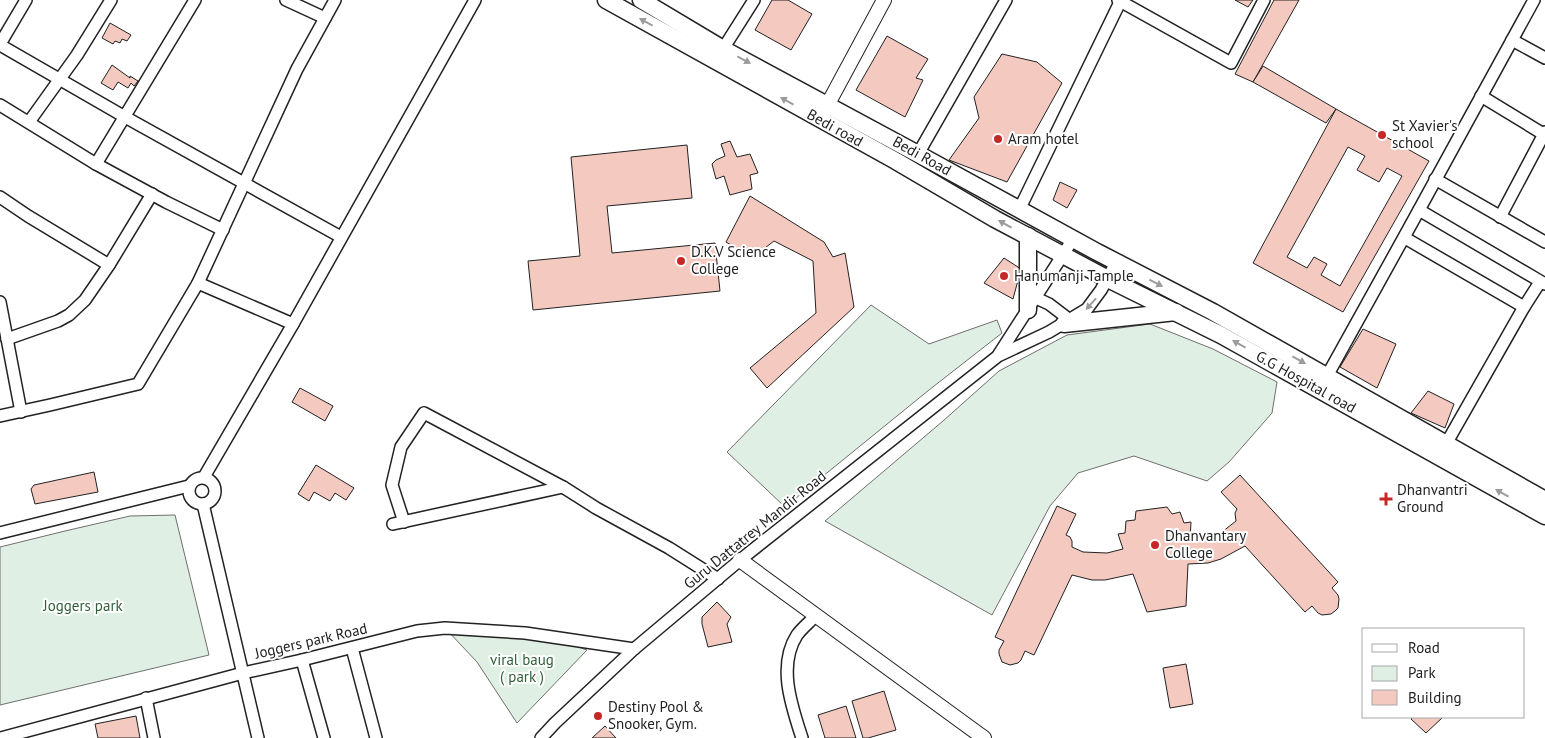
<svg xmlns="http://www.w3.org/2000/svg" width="1545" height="738" font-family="'PT Sans',sans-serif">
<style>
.green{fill:#e0efe3;stroke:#6f6f6f}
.building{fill:#f3c9c0;stroke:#222;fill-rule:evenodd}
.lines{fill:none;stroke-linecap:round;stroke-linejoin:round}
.minor-casing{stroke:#222;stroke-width:14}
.tertiary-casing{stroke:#222;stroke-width:16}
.secondary-casing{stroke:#222;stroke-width:19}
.minor{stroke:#fff;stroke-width:11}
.tertiary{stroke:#fff;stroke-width:14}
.secondary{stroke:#fff;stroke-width:16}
.oneway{fill:#9c9c9c}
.poi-dot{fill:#c62828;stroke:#fff;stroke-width:2}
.labels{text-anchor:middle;stroke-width:4;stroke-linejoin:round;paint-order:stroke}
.poi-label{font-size:15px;fill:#222;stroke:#fff;text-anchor:start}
.street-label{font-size:15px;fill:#222;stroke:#fff}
.park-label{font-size:15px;fill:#2f5e38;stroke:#fff}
</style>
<rect width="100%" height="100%" fill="#fff"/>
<g class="green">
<path d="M 871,305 L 929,344 L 997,320 L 1002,333 L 929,390 L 785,507 L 727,452 Z"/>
<path d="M 1150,324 L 1213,349 L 1277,382 L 1272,413 L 1229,462 L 1207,481 L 1134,456 L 1078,473 L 1050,506 L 992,615 L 825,521 L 943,421 L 999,371 L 1067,335 Z"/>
<path d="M 175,515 L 209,655 L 0,705 L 0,547 L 65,531 L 130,516 Z"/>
<path d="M 445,628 L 542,635 L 587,650 L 517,723 L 477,662 Z"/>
</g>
<g class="building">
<path d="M 772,0 L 788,0 L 812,14 L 791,50 L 755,30 Z"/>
<path d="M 1235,0 L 1253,0 L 1248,7 Z"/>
<path d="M 1274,0 L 1299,0 L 1253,82 L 1235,74 Z"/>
<path d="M 110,23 L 131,35 L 127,41 L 122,39 L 120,43 L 115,41 L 113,44 L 102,38 Z"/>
<path d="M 887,36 L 928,59 L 916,78 L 923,80 L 905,117 L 856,90 Z"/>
<path d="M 1002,54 L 1013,71 L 1025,77 L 1037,65 L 1045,72 L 1023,108 L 984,89 Z"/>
<path d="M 1002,54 L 1037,62 L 1062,83 L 1007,182 L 949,160 L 979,118 L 974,97 Z"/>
<path d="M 112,65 L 130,78 L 130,76 L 138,81 L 134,86 L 131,83 L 128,88 L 118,82 L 113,90 L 101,83 Z"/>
<path d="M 1263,66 L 1336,109 L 1326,123 L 1253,82 Z"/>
<path d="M 1336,109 L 1429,161 L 1343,312 L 1253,263 ZM 1348,147 L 1365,156 L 1357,170 L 1379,182 L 1387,168 L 1402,176 L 1340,286 L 1321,275 L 1327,264 L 1314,257 L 1307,268 L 1287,257 Z"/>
<path d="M 730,141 L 737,157 L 750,154 L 758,173 L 750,175 L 752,189 L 730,195 L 724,176 L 716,179 L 712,164 L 716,160 L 725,156 L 721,144 Z"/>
<path d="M 687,145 L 692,198 L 607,206 L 612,253 L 715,243 L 720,291 L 533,310 L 528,261 L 580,256 L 571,157 Z"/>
<path d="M 1060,182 L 1077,190 L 1067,208 L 1053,200 Z"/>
<path d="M 750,196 L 824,242 L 833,257 L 845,253 L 854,307 L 767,388 L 750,368 L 816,313 L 813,261 L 774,241 L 752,258 L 726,242 Z"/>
<path d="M 1004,258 L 1021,269 L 1013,299 L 984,283 Z"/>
<path d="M 1363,329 L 1396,344 L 1377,388 L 1340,367 Z"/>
<path d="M 300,388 L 333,406 L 325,421 L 292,402 Z"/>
<path d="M 1428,391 L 1454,404 L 1445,428 L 1411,413 Z"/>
<path d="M 316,465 L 354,488 L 346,500 L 335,493 L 330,501 L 314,492 L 309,501 L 298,494 Z"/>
<path d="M 94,472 L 98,492 L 35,504 L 31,489 L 34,485 Z"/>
<path d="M 1240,475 L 1338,582 L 1332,588 L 1338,595 L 1339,599 L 1338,608 L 1335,611 L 1331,614 L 1322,615 L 1318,613 L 1312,606 L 1305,612 L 1245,546 L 1221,559 L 1208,563 L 1188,564 L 1186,606 L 1147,612 L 1133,574 L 1105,580 L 1092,580 L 1072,575 L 1034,655 L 1025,651 L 1021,660 L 1018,663 L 1010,665 L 1002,662 L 999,654 L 999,650 L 1004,641 L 995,637 L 1057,506 L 1076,514 L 1066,535 L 1070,537 L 1072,541 L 1072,547 L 1083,552 L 1107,553 L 1123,549 L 1118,534 L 1125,533 L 1126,521 L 1135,520 L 1136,511 L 1167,507 L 1172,514 L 1180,512 L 1184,523 L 1191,522 L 1190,540 L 1199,539 L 1222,532 L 1236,521 L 1235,513 L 1237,509 L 1221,492 Z"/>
<path d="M 717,602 L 731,617 L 727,624 L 732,642 L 708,647 L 702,624 L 702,617 Z"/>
<path d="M 1186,664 L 1193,704 L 1170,708 L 1163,668 Z"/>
<path d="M 884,691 L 896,730 L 868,738 L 863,738 L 852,701 Z"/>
<path d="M 846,706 L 856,738 L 825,738 L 818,715 Z"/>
<path d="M 136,716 L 140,738 L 98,738 L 95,724 Z"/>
<path d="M 1413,717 L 1443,717 L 1426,733 L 1411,719 Z"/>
<path d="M 605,726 L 616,738 L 592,738 Z"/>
</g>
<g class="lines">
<defs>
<g id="minor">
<path d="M 286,0 L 325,18"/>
<path d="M 1118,0 L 1231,63 L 1264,0"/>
<path d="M 1512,40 L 1545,58"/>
<path d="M 0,44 L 26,0"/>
<path d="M 0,45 L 125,117 L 341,237"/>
<path d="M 723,49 L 754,0"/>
<path d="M 1481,96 L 1545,135"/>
<path d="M 0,105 L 96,164 L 166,202 L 223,230"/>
<path d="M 29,122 L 77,55 L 111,0"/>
<path d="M 918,154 L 1006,0"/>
<path d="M 96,164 L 195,0"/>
<path d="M 1435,179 L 1545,242"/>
<path d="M 0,197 L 28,216 L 109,265"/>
<path d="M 1019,210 L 1121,0"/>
<path d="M 1419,210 L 1545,284"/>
<path d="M 1500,217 L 1545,132"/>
<path d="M 1405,238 L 1524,307"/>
<path d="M 198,283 L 293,324"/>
<path d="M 1036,298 L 1049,304 L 1070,320"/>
<path d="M 0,302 L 21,412"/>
<path d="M 7,339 L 58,321 L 69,315 L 85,300 L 109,265 L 152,194"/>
<path d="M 999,354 L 1073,239"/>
<path d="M 1327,376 C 1397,251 1465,126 1534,0"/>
<path d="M 0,416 L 50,405 L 138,384 L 198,283 L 297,69 L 335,0"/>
<path d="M 1446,444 L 1524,307 L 1540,282"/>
<path d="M 204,477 L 293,324 L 475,0"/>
<circle cx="202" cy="491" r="13"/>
<path d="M 203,504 L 258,738"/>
<path d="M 404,522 L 392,485 L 401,447 L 424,413 L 563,487 L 596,508 L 669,548 L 718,579"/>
<path d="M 393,524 L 563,487"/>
<path d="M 0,533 L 189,486"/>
<path d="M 352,648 L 376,738"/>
<path d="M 302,660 L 324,738"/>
<path d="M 146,698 L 154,738"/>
<path d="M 1,738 L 243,673 L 302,660 L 417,631 L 445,628 L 525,633 L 634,649"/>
<path d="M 541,738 L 555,723 L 634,649 L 740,560 L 998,356 L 1049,332 L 1087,309 L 1101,290 L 1116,263"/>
<path d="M 802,738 C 792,707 777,666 797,635 C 802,628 810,622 816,615"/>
</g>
<g id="tertiary">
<path d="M 822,115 L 884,0"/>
<path d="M 740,560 L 984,738"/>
</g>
<g id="secondary">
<path d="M 606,0 L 896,161 L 995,219 L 1108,279 L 1221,335 L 1545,516"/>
<path d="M 641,0 L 723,49 L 918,154 L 1097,252 L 1213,312 L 1545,500"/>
<path d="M 1028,236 L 1028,310"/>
<path d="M 1064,324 L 1176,312"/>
</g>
</defs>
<use href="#minor" class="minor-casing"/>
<use href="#tertiary" class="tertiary-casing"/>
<use href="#secondary" class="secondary-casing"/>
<use href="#minor" class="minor"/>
<use href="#tertiary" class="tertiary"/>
<use href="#secondary" class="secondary"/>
</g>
<defs><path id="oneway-solid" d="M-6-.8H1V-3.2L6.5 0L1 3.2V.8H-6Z" transform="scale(1.25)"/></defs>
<g class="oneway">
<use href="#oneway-solid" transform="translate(646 22) rotate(-151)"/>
<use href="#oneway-solid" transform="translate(744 60) rotate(28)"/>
<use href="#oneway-solid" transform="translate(787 101) rotate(-151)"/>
<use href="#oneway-solid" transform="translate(1005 224) rotate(-151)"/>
<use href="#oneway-solid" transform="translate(1156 283) rotate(27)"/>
<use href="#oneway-solid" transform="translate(1091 304) rotate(132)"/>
<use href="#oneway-solid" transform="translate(1239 344) rotate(-151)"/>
<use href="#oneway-solid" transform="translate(1299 360) rotate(29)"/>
<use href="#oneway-solid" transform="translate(1502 493) rotate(-151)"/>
</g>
<g class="poi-dot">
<circle cx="1382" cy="135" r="5"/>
<circle cx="998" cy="139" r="5"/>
<circle cx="681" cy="261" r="5"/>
<circle cx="1004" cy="276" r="5"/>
<path d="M1383.5 491.5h5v5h5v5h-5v5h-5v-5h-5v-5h5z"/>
<circle cx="1155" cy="545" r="5"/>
<circle cx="598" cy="716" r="5"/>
</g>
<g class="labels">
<g class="poi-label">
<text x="1392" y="131">St Xavier's<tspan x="1392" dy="17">school</tspan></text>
<text x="1008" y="144">Aram hotel</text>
<text x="691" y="257">D.K.V Science<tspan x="691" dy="17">College</tspan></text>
<text x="1014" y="281">Hanumanji Tample</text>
<text x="1397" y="495">Dhanvantri<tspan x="1397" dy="17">Ground</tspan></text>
<text x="1165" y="541">Dhanvantary<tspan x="1165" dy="17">College</tspan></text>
<text x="608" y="712">Destiny Pool &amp;<tspan x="608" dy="17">Snooker, Gym.</tspan></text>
</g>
<g class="street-label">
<text transform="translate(835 128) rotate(29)" y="5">Bedi road</text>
<text transform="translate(922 156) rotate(29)" y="5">Bedi Road</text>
<text transform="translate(1306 382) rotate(29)" y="5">G.G Hospital road</text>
<text transform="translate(755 530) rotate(-39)" y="5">Guru Dattatrey Mandir Road</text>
<text transform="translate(311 641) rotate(-13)" y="5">Joggers park Road</text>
</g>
<g class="park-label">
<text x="83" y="611">Joggers park</text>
<text x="522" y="665">viral baug<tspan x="522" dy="17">( park )</tspan></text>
</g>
</g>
<rect x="1362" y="628" width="162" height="90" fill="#ffffff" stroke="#a7a7a7"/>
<rect x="1372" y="644" width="25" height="8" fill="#ffffff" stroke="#a7a7a7"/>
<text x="1408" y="653" font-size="15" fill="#222222">Road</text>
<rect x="1372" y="666" width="25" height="15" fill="#e0efe3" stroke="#a7a7a7"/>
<text x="1408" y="678" font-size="15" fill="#222222">Park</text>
<rect x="1372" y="690" width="25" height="15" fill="#f3c9c0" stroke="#a7a7a7"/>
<text x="1408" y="703" font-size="15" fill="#222222">Building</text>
</svg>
